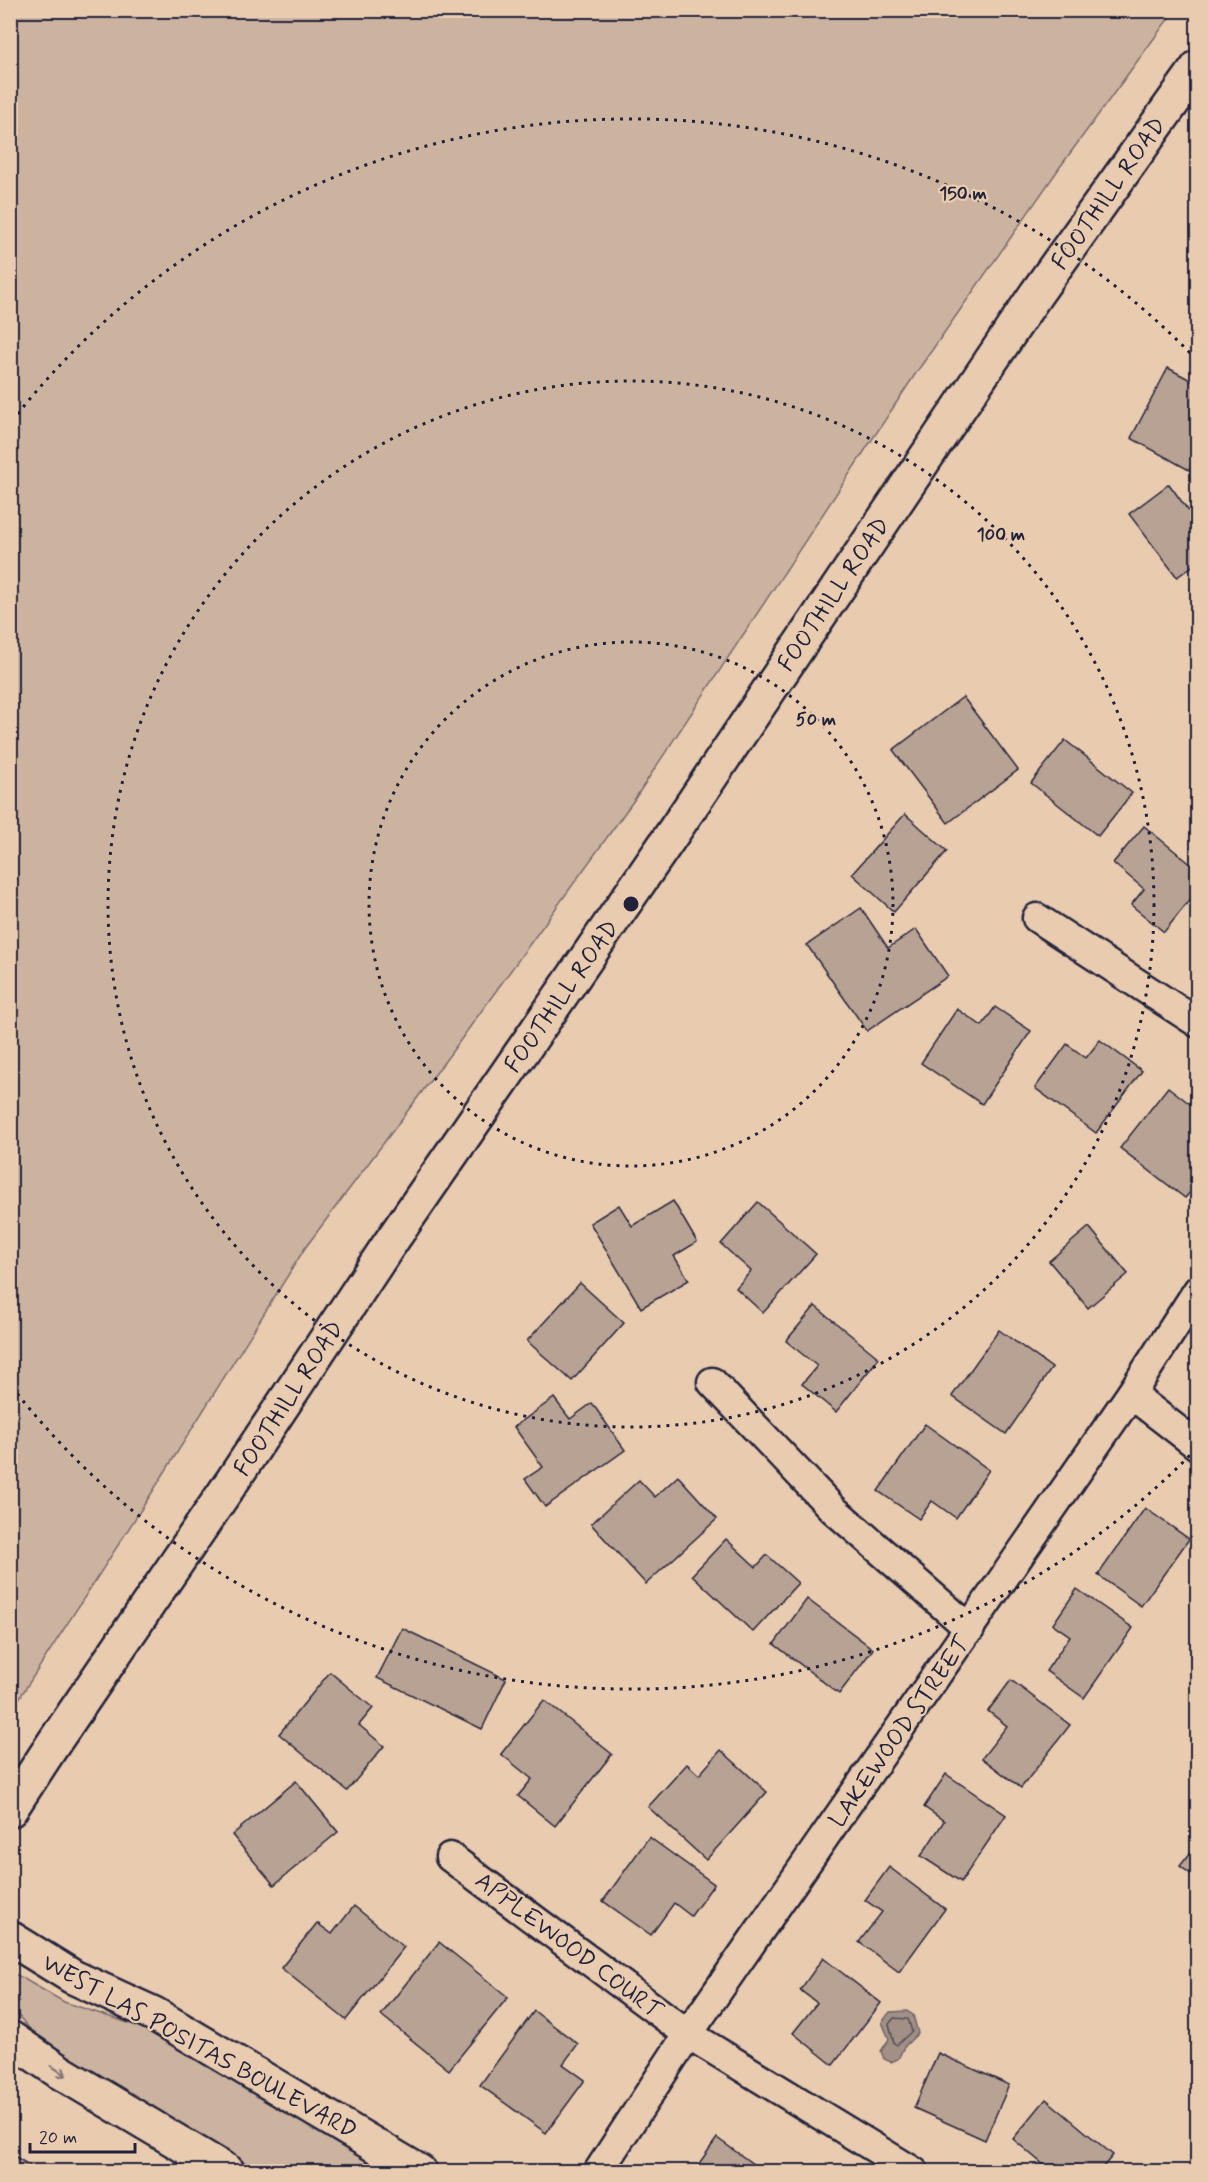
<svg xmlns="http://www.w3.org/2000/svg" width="1208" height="2182" font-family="Mynerve,sans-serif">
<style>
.green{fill:#ccb39f;stroke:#776a6d;stroke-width:1.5}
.water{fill:#a29086;stroke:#6f6468;stroke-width:1.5}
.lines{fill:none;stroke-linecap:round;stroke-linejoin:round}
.shore{stroke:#554e59;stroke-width:1.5}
.building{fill:#b8a293;stroke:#22223b;stroke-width:1.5}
.street-casing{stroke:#22223b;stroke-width:33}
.secondary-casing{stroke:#22223b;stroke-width:38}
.street{stroke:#e9ccb0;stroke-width:28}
.secondary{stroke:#e9ccb0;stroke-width:33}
.oneway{stroke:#867776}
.ring{fill:none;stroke:#22223b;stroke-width:3;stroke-dasharray:3 6}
.labels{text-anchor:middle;stroke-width:4.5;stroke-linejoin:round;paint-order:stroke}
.street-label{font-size:24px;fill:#22223b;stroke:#e9ccb0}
.centre{fill:#22223b;stroke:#e9ccb0;stroke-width:3}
.ring-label{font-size:18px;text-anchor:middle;font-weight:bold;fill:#22223b;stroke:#e9ccb0;stroke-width:4.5;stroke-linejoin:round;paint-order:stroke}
</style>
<rect width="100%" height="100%" fill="#e9ccb0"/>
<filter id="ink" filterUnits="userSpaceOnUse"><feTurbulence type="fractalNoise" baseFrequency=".0167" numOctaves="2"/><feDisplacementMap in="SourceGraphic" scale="12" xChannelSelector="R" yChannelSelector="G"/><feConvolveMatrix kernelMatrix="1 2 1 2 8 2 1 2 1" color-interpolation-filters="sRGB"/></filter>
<g filter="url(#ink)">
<g class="green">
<path d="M 11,10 L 1174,11 L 1060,167 L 916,373 L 634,800 L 454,1049 L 305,1248 L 153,1491 L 11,1711 Z"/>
<path d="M 10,1971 L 64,2002 L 153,2031 L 391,2171 L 266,2171 L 234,2159 L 64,2059 L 28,2027 L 11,2007 Z"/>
</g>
<path class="water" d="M 907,2011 L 913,2015 L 918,2033 L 904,2047 L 898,2059 L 891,2062 L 884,2059 L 881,2051 L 889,2039 L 882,2022 L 890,2012 Z"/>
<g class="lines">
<path class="shore" d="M 894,2018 L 908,2019 L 912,2031 L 897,2045 L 894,2043 L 889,2024 Z"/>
</g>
<g class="building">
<path d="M 1168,368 L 1198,384 L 1198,454 L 1189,470 L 1131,438 Z"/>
<path d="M 1169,484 L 1195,520 L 1198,519 L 1198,562 L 1177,577 L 1129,514 Z"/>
<path d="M 963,697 L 1018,770 L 948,823 L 893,750 Z"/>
<path d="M 1065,740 L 1132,793 L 1098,836 L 1031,783 Z"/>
<path d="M 905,814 L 947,851 L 894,912 L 852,874 Z"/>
<path d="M 1144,826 L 1198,870 L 1198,890 L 1164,932 L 1131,905 L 1144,889 L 1113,863 Z"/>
<path d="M 861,908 L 888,948 L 916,929 L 948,976 L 867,1031 L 807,945 Z"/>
<path d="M 995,1007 L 1031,1031 L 982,1104 L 921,1063 L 957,1009 L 982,1026 Z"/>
<path d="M 1100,1040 L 1142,1071 L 1096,1133 L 1035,1088 L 1067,1044 L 1086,1058 Z"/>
<path d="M 1168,1087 L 1198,1110 L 1198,1134 L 1192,1140 L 1198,1144 L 1198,1183 L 1185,1198 L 1120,1148 Z"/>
<path d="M 673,1201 L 697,1242 L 674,1256 L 689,1280 L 641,1308 L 590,1223 L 619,1205 L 632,1226 Z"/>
<path d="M 758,1202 L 816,1254 L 763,1313 L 736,1288 L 751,1271 L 721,1244 Z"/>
<path d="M 1089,1227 L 1128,1274 L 1088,1308 L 1049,1261 Z"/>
<path d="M 580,1283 L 624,1323 L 572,1381 L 527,1341 Z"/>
<path d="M 815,1306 L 879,1358 L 836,1412 L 802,1384 L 817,1366 L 786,1341 Z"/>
<path d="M 999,1330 L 1052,1368 L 1006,1434 L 952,1396 Z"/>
<path d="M 554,1398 L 570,1419 L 592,1403 L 625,1450 L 545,1507 L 525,1479 L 543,1467 L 514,1427 Z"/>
<path d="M 925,1424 L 989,1470 L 956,1518 L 932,1501 L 919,1519 L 878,1491 Z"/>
<path d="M 678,1476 L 717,1519 L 646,1584 L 591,1524 L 639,1480 L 655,1497 Z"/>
<path d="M 1145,1508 L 1189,1539 L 1141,1606 L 1098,1575 Z"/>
<path d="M 726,1539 L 756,1567 L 767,1555 L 798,1583 L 753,1632 L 692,1575 Z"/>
<path d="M 1077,1589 L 1133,1628 L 1084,1698 L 1046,1671 L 1070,1636 L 1053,1624 Z"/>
<path d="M 807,1599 L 873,1649 L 839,1694 L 774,1644 Z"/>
<path d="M 402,1628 L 506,1679 L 482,1729 L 377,1678 Z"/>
<path d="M 330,1672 L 373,1708 L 359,1725 L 384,1746 L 347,1791 L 279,1734 Z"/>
<path d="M 1011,1680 L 1070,1725 L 1021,1788 L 982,1758 L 1007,1726 L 988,1711 Z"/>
<path d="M 544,1700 L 612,1754 L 555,1826 L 518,1796 L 532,1779 L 501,1754 Z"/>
<path d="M 721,1750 L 767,1792 L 706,1860 L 648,1807 L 687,1764 L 699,1775 Z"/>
<path d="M 946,1774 L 1006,1815 L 961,1882 L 921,1856 L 944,1821 L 924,1807 Z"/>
<path d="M 296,1781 L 338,1832 L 274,1885 L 232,1835 Z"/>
<path d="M 649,1837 L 714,1884 L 691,1916 L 674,1903 L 651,1935 L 603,1901 Z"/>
<path d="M 1198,1843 L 1198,1879 L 1180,1866 Z"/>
<path d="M 889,1867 L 945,1909 L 899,1972 L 859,1942 L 882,1912 L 865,1900 Z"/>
<path d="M 354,1906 L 404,1947 L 346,2020 L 281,1968 L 317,1923 L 332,1934 Z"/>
<path d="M 439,1942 L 508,1997 L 449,2070 L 381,2015 Z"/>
<path d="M 823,1958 L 881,2003 L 833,2065 L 793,2033 L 817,2003 L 800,1990 Z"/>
<path d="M 534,2011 L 578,2044 L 563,2064 L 585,2080 L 546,2133 L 480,2085 Z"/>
<path d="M 938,2053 L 1009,2085 L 985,2140 L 914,2108 Z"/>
<path d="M 1046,2099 L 1113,2155 L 1099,2172 L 1052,2172 L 1013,2139 Z"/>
<path d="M 717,2138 L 764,2172 L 693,2172 Z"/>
<path d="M 11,2154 L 40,2172 L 10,2172 Z"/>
</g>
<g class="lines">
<defs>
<g id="street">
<path d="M 1037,918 L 1198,1023"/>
<path d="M 712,1382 L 833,1509 L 970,1629"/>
<path d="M 1131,1394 L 1198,1446"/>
<path d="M 450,1857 L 688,2034 L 914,2172"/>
<path d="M 598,2172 L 688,2034 L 1131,1394 L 1198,1290"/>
</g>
<g id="secondary">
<path d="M 10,1810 L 55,1741 L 233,1480 L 388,1246 L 666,843 L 1036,294 L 1198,67"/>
<path d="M 10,1938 L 73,1977 L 154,2014 L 420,2172"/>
<path d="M 10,2038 L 60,2072 L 228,2172"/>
</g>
</defs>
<use href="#street" class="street-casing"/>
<use href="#secondary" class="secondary-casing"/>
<use href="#street" class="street"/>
<use href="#secondary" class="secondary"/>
</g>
<defs><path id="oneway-shaft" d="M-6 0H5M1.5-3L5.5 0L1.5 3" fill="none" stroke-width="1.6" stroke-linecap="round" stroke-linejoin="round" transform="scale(1.5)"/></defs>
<use class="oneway" href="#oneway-shaft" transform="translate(59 2071) rotate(33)"/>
</g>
<g class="ring">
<circle cx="631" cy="904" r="262"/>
<circle cx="631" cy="904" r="523"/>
<path d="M1196 1449A785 785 0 0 1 12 1387M12 421A785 785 0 0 1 1196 359"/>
</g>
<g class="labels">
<g class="street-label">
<text transform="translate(1108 193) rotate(-55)" y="8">FOOTHILL ROAD</text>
<text transform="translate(833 594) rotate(-56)" y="8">FOOTHILL ROAD</text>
<text transform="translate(561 996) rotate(-55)" y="8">FOOTHILL ROAD</text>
<text transform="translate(288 1398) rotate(-57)" y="8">FOOTHILL ROAD</text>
<text transform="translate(899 1731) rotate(-55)" y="8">LAKEWOOD STREET</text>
<text transform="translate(569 1945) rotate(37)" y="8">APPLEWOOD COURT</text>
<text transform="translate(200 2046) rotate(29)" y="8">WEST LAS POSITAS BOULEVARD</text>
</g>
</g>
<circle cx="631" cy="904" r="9" class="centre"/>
<g class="ring-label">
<text x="963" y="199">150 m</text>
<text x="1001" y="540">100 m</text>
<text x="816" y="725">50 m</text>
</g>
<rect width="1208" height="2182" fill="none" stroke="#e9ccb0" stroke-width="36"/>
<rect x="18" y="18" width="1172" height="2146" fill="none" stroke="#22223b" stroke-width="2" filter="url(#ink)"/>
<path d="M30 2143v9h105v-9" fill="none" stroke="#22223b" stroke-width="3"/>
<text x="39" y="2143" font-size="18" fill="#22223b" stroke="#e9ccb0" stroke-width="4.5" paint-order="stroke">20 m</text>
</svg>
